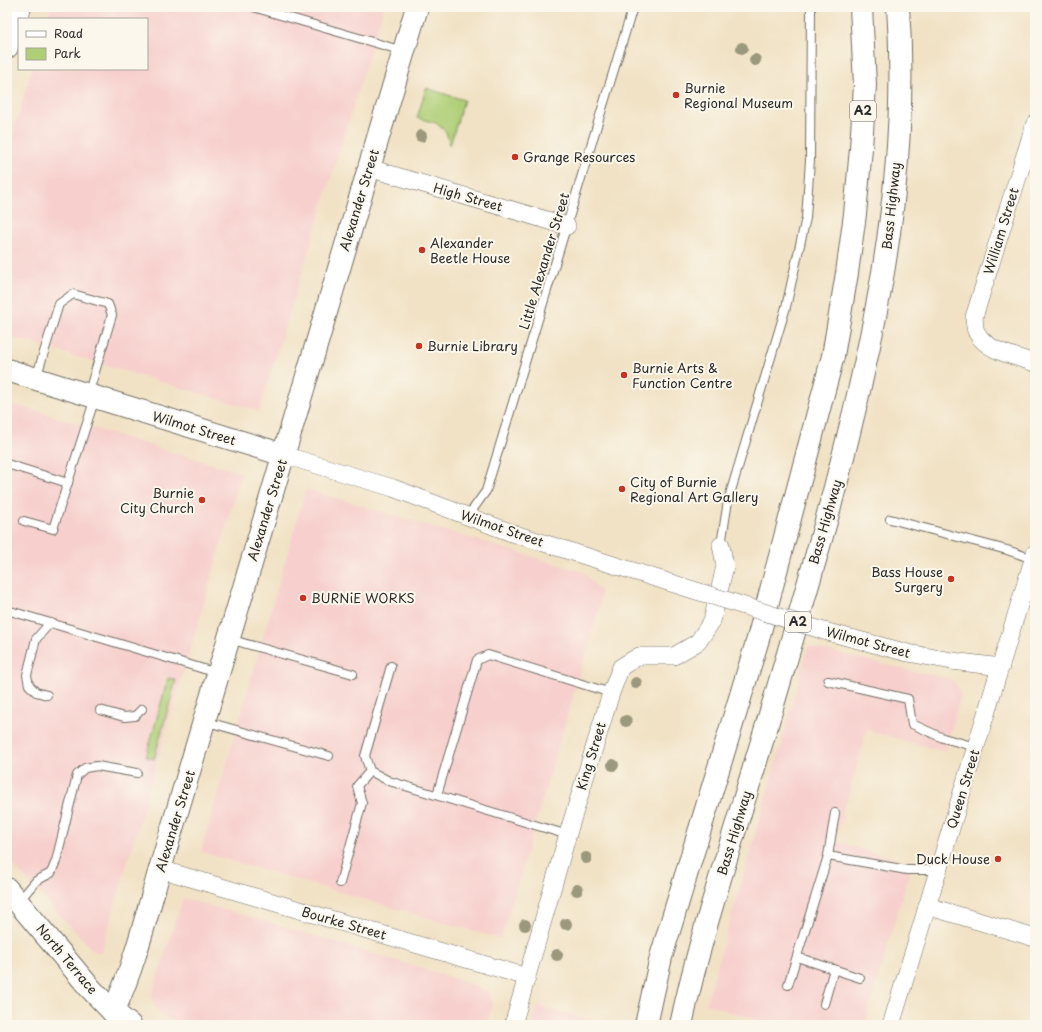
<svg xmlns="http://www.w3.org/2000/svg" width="1042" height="1032" font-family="'Playpen Sans',sans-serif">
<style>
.built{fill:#f7d0cd}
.green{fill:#afcf77;stroke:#6d7d51}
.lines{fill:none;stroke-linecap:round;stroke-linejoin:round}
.lane-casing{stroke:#706b61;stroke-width:10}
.street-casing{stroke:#706b61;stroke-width:18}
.secondary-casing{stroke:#706b61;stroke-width:24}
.highway-casing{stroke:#706b61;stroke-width:24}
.lane{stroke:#fff;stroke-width:8}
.street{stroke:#fff;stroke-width:17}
.secondary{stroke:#fff;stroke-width:22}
.highway{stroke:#fff;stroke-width:22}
.street-bridge-casing{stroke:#706b61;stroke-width:18;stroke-linecap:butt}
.street-bridge{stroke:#fff;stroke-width:17}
.tree{fill:#9a987d}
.poi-dot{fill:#c8321e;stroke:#fbf7ec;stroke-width:1.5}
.labels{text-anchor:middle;stroke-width:4;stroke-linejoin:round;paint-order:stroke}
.shield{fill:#fbf7ec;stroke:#696865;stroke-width:1}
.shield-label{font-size:12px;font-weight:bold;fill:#2b2b2b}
.poi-label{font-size:13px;fill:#2b2b2b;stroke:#fbf7ec;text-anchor:start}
.street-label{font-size:13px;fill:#2b2b2b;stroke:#fbf7ec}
</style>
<rect width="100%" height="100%" fill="#fbf7ec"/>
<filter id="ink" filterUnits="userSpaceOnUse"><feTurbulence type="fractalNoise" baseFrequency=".025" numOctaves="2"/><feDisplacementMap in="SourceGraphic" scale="8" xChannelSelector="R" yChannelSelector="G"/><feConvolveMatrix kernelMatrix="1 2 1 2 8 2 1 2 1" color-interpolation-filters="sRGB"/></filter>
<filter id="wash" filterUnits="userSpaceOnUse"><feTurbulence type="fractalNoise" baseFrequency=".012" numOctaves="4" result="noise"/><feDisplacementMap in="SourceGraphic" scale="16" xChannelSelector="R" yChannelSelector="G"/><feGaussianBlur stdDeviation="0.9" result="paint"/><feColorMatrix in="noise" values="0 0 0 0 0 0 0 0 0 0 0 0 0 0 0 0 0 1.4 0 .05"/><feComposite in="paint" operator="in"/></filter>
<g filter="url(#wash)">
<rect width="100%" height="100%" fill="#f1e2c5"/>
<g class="built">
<path d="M 51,7 L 384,7 L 259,411 L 7,336 L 7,153 L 32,69 L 147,69 L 147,19 L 47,19 Z"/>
<path d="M 7,402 L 242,473 L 101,953 L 94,951 L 7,859 Z"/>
<path d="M 306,489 L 584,572 L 601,592 L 599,609 L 501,939 L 201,852 Z"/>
<path d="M 808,646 L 908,670 L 948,678 L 956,683 L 961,696 L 945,752 L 867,730 L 835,841 L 912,864 L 864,1025 L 772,1025 L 706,1004 L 782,742 Z"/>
<path d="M 183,898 L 272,923 L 435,972 L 459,980 L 489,992 L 493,1003 L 486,1025 L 177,1025 L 158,1012 L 151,998 Z"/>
<path d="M 538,1006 L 605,1024 L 605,1025 L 532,1025 Z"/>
</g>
<g class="green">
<path d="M 426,88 L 464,100 L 450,145 L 446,132 L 436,123 L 417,118 Z"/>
<path d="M 168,678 L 176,680 L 154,759 L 146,757 Z"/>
</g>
</g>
<g filter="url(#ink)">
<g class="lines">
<defs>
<g id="lane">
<path d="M 253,7 L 403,51"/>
<path d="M 36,378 L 59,304 L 73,294 L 108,304 L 112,315 L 88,395"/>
<path d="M 7,464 L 68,483"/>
<path d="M 468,516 L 486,491 L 633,7"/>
<path d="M 890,519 L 1007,550 L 1033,559"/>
<path d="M 24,521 L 53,529 L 95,398"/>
<path d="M 721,545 L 728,501 L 786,307 L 806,218 L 810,160 L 811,7"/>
<path d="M 7,610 L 217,673"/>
<path d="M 229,639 L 353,674"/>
<path d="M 391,666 L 365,756 L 370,771 L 389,781 L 568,835"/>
<path d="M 828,681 L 908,699 L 912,724 L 943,738 L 976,747"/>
<path d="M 47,695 L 36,692 L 29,685 L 27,675 L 36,639 L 50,623"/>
<path d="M 100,710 L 124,717 L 135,716 L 142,709"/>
<path d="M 204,721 L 329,756"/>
<path d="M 437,795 L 477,660 L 488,655 L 611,693"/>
<path d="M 828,856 L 835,813"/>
<path d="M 340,883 L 362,803 L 357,786 L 370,771"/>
<path d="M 19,901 L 36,881 L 51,873 L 56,861 L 77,775 L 85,768 L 97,766 L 137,773"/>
<path d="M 797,957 L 860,978"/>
<path d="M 788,985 L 828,856 L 907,870 L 938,870"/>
<path d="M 824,1004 L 834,969"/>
</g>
<g id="street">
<path d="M 1035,123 L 974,317 C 975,322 974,329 977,333 C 987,352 1016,356 1035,363"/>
<path d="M 369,168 L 567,226"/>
<path d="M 284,455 L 393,488 L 512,533"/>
<path d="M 952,661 L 1001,667"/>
<path d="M 160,869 L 527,977"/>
<path d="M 927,906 L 1035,938"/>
<path d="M 513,1025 L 570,827 L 611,693 L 621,667 L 639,656 L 674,656 L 698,642 L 712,621 L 721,583 L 725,566 L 721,545"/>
<path d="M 891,1025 L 1035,553"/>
</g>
<g id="secondary">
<path d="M 7,47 L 20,7"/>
<path d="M 7,370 L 284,455"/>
<path d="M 7,889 L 90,988 L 113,1012 L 130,1025"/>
<path d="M 113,1012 C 134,967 146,917 160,869 L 417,7"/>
</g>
<g id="highway">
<path d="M 646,1025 L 661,957 L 758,639 L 833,356 L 847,273 L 855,214 L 861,148 L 865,85 L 861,7"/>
<path d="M 681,1025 C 698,945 724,866 748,787 C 775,700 800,613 825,525 C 871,356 911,183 898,7"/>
</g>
</defs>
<use href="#lane" class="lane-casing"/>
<use href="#street" class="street-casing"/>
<use href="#secondary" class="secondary-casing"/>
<use href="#highway" class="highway-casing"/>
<use href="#lane" class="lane"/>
<use href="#street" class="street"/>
<use href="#secondary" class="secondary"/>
<use href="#highway" class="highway"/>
<defs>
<path id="street-bridge" d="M 512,533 L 824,631 L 908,653 L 952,661"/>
</defs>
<use href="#street-bridge" class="street-bridge-casing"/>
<use href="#street-bridge" class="street-bridge"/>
</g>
<g class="tree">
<circle cx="742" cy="48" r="6"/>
<circle cx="755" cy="60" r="6"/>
<circle cx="421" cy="136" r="6"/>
<circle cx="636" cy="683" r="6"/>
<circle cx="626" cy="721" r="6"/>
<circle cx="613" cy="765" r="6"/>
<circle cx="586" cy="858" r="6"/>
<circle cx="577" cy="890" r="6"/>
<circle cx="566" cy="924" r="6"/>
<circle cx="525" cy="925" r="6"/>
<circle cx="557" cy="955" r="6"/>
</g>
</g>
<g class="poi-dot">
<circle cx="676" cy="95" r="4"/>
<circle cx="515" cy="157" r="4"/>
<circle cx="422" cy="250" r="4"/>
<circle cx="419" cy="346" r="4"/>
<circle cx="624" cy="375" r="4"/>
<circle cx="622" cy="489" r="4"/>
<circle cx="202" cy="500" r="4"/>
<circle cx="951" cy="579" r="4"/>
<circle cx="303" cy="598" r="4"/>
<circle cx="998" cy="859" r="4"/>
</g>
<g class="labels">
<g class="shield">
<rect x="850" y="101" width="26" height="20" rx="3"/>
<rect x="785" y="612" width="26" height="20" rx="3"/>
</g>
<g class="shield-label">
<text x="863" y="115">A2</text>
<text x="798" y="626">A2</text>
</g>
<g class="poi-label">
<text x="684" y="93">Burnie<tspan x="684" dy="15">Regional Museum</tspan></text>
<text x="523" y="162">Grange Resources</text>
<text x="430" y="248">Alexander<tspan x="430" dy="15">Beetle House</tspan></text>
<text x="427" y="351">Burnie Library</text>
<text x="632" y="373">Burnie Arts &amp;<tspan x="632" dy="15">Function Centre</tspan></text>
<text x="630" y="487">City of Burnie<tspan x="630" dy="15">Regional Art Gallery</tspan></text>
<text x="194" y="498" text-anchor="end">Burnie<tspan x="194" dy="15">City Church</tspan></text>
<text x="943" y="577" text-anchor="end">Bass House<tspan x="943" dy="15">Surgery</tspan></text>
<text x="311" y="603">BURNiE WORKS</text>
<text x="990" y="864" text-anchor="end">Duck House</text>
</g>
<g class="street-label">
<text transform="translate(468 197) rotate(16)" y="5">High Street</text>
<text transform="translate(359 200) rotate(-73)" y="5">Alexander Street</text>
<text transform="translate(891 206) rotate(-84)" y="5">Bass Highway</text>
<text transform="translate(1001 231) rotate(-73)" y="5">William Street</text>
<text transform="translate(544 261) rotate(-73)" y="5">Little Alexander Street</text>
<text transform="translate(194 428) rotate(17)" y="5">Wilmot Street</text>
<text transform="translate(267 510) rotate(-73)" y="5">Alexander Street</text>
<text transform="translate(825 522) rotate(-74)" y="5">Bass Highway</text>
<text transform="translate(502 528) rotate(19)" y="5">Wilmot Street</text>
<text transform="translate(868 642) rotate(15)" y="5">Wilmot Street</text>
<text transform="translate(591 756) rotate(-73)" y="5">King Street</text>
<text transform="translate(963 789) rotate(-73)" y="5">Queen Street</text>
<text transform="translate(175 821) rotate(-73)" y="5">Alexander Street</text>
<text transform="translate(734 833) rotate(-73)" y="5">Bass Highway</text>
<text transform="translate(344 923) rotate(16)" y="5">Bourke Street</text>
<text transform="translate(67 959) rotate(50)" y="5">North Terrace</text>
</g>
</g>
<rect width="1042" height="1032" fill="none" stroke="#fbf7ec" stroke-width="24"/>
<rect x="18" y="18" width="130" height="52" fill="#fbf7ec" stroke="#a8a59f"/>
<rect x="26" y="31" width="20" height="6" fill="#ffffff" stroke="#a8a59f"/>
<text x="54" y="38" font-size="12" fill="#2b2b2b">Road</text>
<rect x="26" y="48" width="20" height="12" fill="#afcf77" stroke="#a8a59f"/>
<text x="54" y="58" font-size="12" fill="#2b2b2b">Park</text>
</svg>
